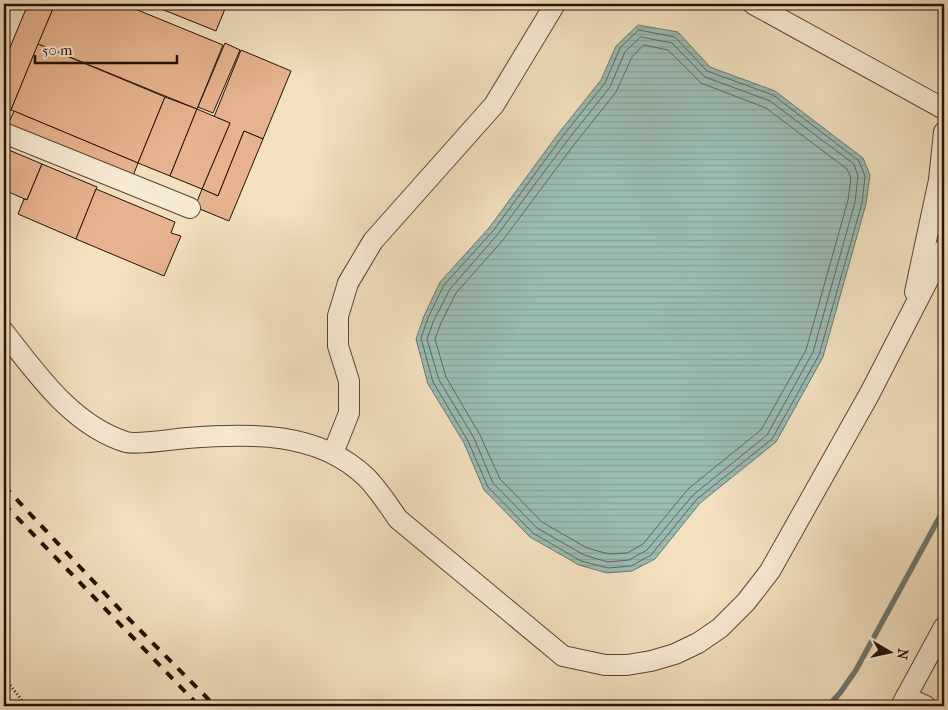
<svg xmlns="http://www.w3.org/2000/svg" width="948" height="710" font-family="'IM FELL French Canon',serif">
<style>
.water{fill:url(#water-rules);stroke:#6c7870}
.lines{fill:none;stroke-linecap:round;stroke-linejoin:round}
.shore{stroke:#60665e;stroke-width:1}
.stream{stroke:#6c7870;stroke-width:5.5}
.building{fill:#e7b38e;stroke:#251009}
.minor-casing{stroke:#584436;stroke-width:22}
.path{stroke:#251009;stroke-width:3;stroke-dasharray:1 2.5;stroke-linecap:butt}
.minor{stroke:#f7ebd5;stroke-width:20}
.rail{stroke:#251009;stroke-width:4;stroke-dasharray:9 9;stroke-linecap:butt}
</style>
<defs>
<pattern id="water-rules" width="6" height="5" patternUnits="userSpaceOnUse" patternTransform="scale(1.25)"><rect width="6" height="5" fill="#9bbdb4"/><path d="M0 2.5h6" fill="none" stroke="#85a199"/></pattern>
</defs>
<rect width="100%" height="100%" fill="#f2e0bf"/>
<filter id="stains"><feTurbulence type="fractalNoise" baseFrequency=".004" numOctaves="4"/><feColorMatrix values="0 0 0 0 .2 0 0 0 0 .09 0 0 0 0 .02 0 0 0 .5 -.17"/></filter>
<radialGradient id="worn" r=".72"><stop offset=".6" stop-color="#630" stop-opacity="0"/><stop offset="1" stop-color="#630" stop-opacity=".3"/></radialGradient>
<path class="water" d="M 638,25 L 678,32 L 710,67 L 775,91 L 863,158 L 870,175 L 866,204 L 823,357 L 776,442 L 700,503 L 655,559 L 632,571 L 607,573 L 579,565 L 530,537 L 484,490 L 464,443 L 428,384 L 416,339 L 424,316 L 440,282 L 489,228 L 558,134 L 601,80 L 616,46 Z"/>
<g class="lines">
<g class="shore">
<path d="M 639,30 L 675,37 L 707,71 L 773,95 L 859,161 L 865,176 L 862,203 L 819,355 L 772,439 L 697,499 L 651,555 L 631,566 L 608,568 L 581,561 L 533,533 L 488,487 L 468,441 L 433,382 L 421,338 L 428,318 L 444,285 L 493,231 L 562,137 L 605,83 L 620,48 Z"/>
<path d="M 641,37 L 672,43 L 705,77 L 770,101 L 854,164 L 858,176 L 855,202 L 813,352 L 767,435 L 693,495 L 647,550 L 629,560 L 608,562 L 584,555 L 537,528 L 493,483 L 474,438 L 439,380 L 427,339 L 434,320 L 450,289 L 498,234 L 567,141 L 610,87 L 625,52 Z"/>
<path d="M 644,45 L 668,50 L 701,83 L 766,108 L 847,169 L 851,178 L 848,200 L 806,350 L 761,430 L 688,489 L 643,544 L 627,553 L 609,554 L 587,548 L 542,522 L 500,479 L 480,435 L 446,377 L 435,339 L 441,323 L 456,293 L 503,240 L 573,146 L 616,92 L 632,57 Z"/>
</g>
<path class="stream" d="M 828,706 L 840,693 L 856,670 L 944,509"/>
</g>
<g class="building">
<path d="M 28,4 L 55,4 L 11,110 L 4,107 L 4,62 Z"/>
<path d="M 55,4 L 123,4 L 223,45 L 197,109 L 38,44 Z"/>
<path d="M 149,4 L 227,4 L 216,31 Z"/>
<path d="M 225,43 L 240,50 L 213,113 L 198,107 Z"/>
<path d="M 38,44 L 165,97 L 138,163 L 11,110 Z"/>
<path d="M 241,50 L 291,71 L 263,139 L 244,131 L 218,196 L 202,189 L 230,123 L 214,117 Z"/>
<path d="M 165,97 L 197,109 L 170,176 L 138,163 Z"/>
<path d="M 197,109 L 230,123 L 202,189 L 170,176 Z"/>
<path d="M 14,111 L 138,163 L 133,176 L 7,127 Z"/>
<path d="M 244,131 L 263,139 L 229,221 L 195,207 L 202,189 L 218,196 Z"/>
<path d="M 4,148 L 42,164 L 27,200 L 4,190 Z"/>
<path d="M 42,164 L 97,187 L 76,239 L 18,214 L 24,199 L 27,200 Z"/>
<path d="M 96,189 L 175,222 L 171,233 L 181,236 L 164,276 L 76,239 Z"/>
</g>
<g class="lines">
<defs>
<g id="minor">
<path d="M 753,4 L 944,109"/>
<path d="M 4,133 L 190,208"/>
<path d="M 915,292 L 939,180 L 944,132"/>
<path d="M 4,332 C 37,374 72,425 126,442 C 136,445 174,439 187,438 C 249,433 318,431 366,477 C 379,490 388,505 398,519 L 563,656 L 605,665 L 627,665 L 651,661 L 675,654 L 698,643 L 720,628 L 746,602 L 770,571 L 870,393 L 944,249"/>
<path d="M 333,453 L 349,413 L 349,381 L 338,346 L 338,316 L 348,283 L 373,241 L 494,105 L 555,4"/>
<path d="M 906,697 L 926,706"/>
<path d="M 901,706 L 944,627"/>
</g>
</defs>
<use href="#minor" class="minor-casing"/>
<path class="path" d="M 4,677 L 26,706"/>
<use href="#minor" class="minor"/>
<g class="rail">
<path d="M 4,486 L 126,616 L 215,706"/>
<path d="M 4,504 L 199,706"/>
</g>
</g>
<rect width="948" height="710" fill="none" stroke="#f2e0bf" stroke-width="20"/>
<rect x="5" y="5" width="938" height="700" fill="none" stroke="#251009" stroke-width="2.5"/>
<rect x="10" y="10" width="928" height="690" fill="none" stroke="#251009"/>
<g transform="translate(890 652) rotate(99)" stroke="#f7ebd5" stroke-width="4" paint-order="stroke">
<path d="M0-4L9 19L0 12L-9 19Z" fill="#251009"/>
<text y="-8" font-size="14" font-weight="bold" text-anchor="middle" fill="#251009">N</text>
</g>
<path d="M35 55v8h142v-8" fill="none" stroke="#251009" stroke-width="2.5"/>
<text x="42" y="55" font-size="15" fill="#251009" stroke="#f7ebd5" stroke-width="4" paint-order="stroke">50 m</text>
<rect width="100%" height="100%" filter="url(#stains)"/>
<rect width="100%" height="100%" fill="url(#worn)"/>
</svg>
